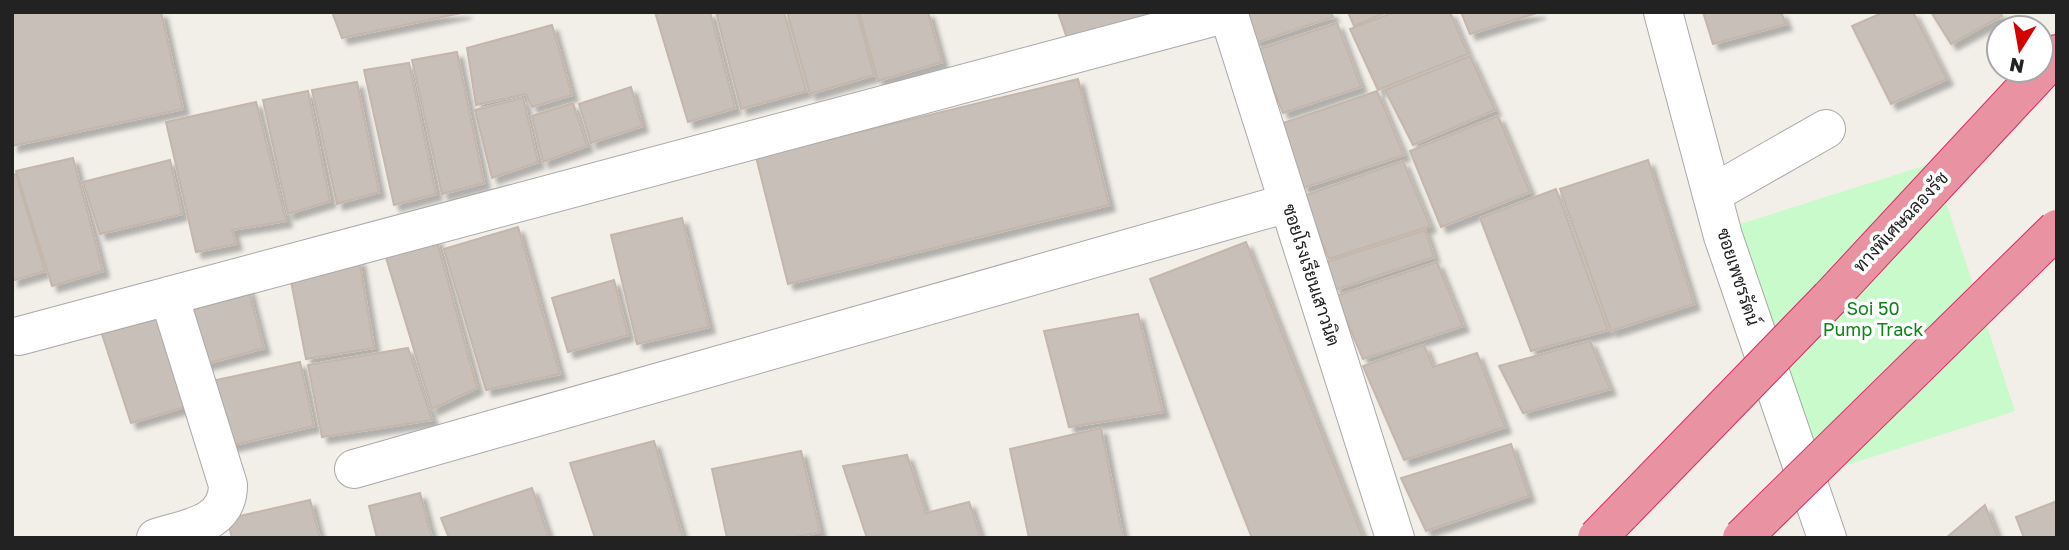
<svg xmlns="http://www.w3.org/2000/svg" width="2069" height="550" font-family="'Golos Text',Sarabun,sans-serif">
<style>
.park{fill:#c8facc}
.building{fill:#c7bfb8;stroke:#c4b6ab;stroke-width:2;filter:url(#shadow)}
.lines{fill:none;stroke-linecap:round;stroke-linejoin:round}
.street-casing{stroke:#a9a9a9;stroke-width:40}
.highway-casing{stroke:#dc2a67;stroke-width:40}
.street{stroke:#fff;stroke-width:38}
.highway{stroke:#e892a2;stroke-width:38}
.highway-bridge-casing{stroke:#dc2a67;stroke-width:40;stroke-linecap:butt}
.highway-bridge{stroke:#e892a2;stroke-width:38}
.labels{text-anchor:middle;stroke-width:7;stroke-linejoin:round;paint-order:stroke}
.street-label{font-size:18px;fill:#222;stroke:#fff}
.park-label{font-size:18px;fill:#0c8416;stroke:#fff}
</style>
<defs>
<filter id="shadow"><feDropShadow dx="6" dy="6" stdDeviation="2" flood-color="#0004"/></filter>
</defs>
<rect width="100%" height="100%" fill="#f2efe9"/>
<path class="park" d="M 1933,163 L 2015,411 L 1813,476 L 1731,227 Z"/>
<g class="building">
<path d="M 12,12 L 161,12 L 183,109 L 12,146 Z"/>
<path d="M 332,12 L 466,12 L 342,38 Z"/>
<path d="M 655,12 L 710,12 L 735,108 L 688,122 Z"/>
<path d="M 716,12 L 784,12 L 806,91 L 741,109 Z"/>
<path d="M 787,12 L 857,12 L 874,75 L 810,94 Z"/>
<path d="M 859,12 L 928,12 L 942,62 L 878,81 Z"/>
<path d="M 1058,12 L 1178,12 L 1069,44 Z"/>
<path d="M 1242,12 L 1331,12 L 1333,17 L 1255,43 Z"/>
<path d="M 1348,12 L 1387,12 L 1354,26 Z"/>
<path d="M 1394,12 L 1450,12 L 1468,54 L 1378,90 L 1350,29 Z"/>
<path d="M 1461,12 L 1540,12 L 1470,34 Z"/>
<path d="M 1703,12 L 1781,12 L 1786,24 L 1713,44 Z"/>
<path d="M 1884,12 L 1913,12 L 1947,79 L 1891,104 L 1852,26 Z"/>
<path d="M 1931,12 L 1999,12 L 2002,16 L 1951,44 Z"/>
<path d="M 1337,23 L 1361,87 L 1283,113 L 1257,50 Z"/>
<path d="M 552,25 L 572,95 L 532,107 L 526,94 L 476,105 L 467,48 Z"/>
<path d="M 457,52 L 484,183 L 442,194 L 412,60 Z"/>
<path d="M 1470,56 L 1495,110 L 1413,145 L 1385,90 Z"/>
<path d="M 409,63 L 436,194 L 394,205 L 364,70 Z"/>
<path d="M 1078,79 L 1109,205 L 788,284 L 756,157 Z"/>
<path d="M 357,82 L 379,192 L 337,204 L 312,90 Z"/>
<path d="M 631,87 L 642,126 L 591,143 L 579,104 Z"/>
<path d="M 308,91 L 330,201 L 288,214 L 263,100 Z"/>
<path d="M 1377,91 L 1404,155 L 1303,188 L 1277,125 Z"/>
<path d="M 523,98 L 538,162 L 492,178 L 475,110 Z"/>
<path d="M 256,102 L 286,221 L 232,230 L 236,244 L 196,252 L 166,122 Z"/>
<path d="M 573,103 L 587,146 L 543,162 L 532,116 Z"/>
<path d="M 1498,116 L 1530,192 L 1441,227 L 1410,151 Z"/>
<path d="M 73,158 L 103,271 L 52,286 L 16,171 Z"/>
<path d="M 170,160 L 182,214 L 100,234 L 83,182 Z"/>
<path d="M 1648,160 L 1694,304 L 1611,331 L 1560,189 Z"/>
<path d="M 1403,161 L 1430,226 L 1329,259 L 1303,196 Z"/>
<path d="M 16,174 L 45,271 L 12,281 L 12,175 Z"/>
<path d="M 1556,189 L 1608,330 L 1531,351 L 1480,218 Z"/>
<path d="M 682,218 L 709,327 L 637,344 L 611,235 Z"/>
<path d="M 518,227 L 560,374 L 486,390 L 444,249 Z"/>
<path d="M 1425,230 L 1434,257 L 1335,290 L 1327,262 Z"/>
<path d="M 436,238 L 477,388 L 432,409 L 384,251 Z"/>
<path d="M 1246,242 L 1363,538 L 1252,538 L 1150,279 Z"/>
<path d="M 359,259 L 374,348 L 306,359 L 290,276 Z"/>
<path d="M 1437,262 L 1463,326 L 1363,359 L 1336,296 Z"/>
<path d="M 614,280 L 628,335 L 568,352 L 552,298 Z"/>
<path d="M 248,288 L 264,348 L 198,366 L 180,306 Z"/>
<path d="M 164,307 L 194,404 L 131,423 L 100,328 Z"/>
<path d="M 1138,314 L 1163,412 L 1069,427 L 1044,331 Z"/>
<path d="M 1590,341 L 1610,389 L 1523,413 L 1499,366 Z"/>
<path d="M 1424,345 L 1433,367 L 1477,353 L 1505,427 L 1404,460 L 1363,366 Z"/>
<path d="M 408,348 L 432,420 L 322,437 L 308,365 Z"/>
<path d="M 300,362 L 314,426 L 225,447 L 207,382 Z"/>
<path d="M 1101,428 L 1123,538 L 1029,538 L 1010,449 Z"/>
<path d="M 654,441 L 683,538 L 595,538 L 570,463 Z"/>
<path d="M 1511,444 L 1529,496 L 1426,531 L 1401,478 Z"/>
<path d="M 801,451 L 820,532 L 791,538 L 727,538 L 712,469 Z"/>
<path d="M 907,455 L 926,513 L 969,502 L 981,538 L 867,538 L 843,466 Z"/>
<path d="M 532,488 L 549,538 L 449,538 L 441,518 Z"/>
<path d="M 420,493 L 432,538 L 377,538 L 369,506 Z"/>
<path d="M 310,500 L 320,538 L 232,538 L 227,519 Z"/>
<path d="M 2057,501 L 2057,538 L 2024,538 L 2016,517 Z"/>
<path d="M 1985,505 L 1998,538 L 1946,538 Z"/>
</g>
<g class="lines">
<defs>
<g id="street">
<path d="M 1228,12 L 1395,538"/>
<path d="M 1663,12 L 1723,236 L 1827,538"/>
<path d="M 1712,194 L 1826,129"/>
<path d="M 19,336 L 1228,13"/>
<path d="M 354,469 L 1288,203"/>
<path d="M 156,538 C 187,528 228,525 228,485 L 169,296"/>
</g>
<path id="highway" d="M 1830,298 L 2057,54"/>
</defs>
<use href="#street" class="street-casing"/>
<use href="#highway" class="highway-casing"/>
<use href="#street" class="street"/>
<use href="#highway" class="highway"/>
<defs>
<g id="highway-bridge">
<path d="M 1597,538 L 1830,298"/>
<path d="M 1742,538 L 2057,229"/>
</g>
</defs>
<use href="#highway-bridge" class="highway-bridge-casing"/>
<use href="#highway-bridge" class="highway-bridge"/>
</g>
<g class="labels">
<g class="street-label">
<text transform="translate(1901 222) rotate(-47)" y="6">ทางพิเศษฉลองรัช</text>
<text transform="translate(1311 275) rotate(72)" y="6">ซอยโรงเรียนเสาวนิต</text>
<text transform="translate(1738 277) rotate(72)" y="6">ซอยเพชรรัตน์</text>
</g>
<g class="park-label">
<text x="1873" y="315">Soi 50<tspan x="1873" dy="21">Pump Track</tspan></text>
</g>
</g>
<rect width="2069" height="550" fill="none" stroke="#222222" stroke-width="28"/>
<g transform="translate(2020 49) rotate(191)"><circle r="33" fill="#ffffff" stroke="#a7a7a7" stroke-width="2"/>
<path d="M0-5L12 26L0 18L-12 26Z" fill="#d40000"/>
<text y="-10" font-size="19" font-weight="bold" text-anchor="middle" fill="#222222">N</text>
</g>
</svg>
